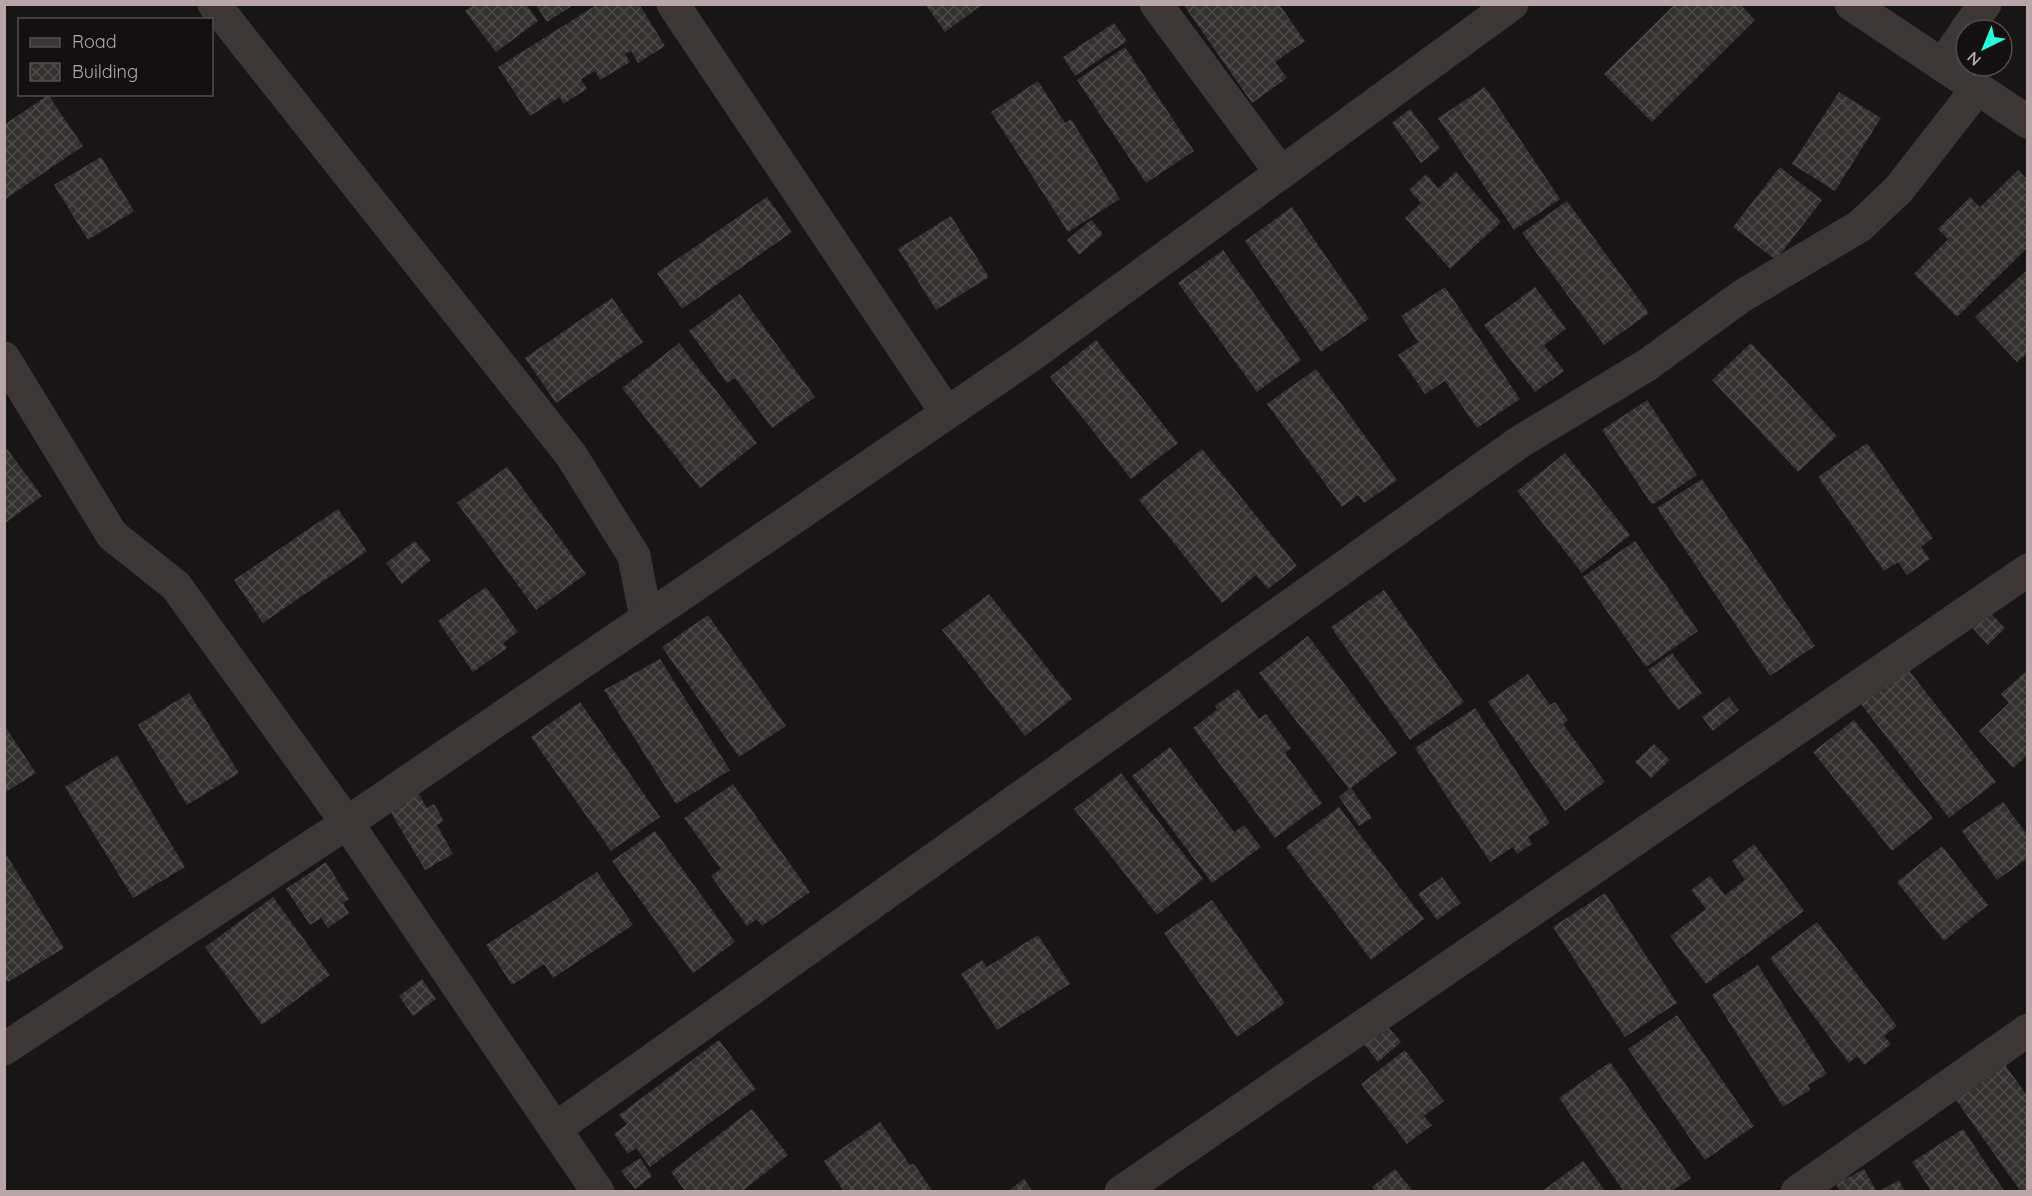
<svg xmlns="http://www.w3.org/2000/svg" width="2032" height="1196" font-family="Quicksand,sans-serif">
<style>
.building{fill:url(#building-cross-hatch)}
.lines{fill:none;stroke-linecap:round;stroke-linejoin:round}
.street{stroke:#3c3636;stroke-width:33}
</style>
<defs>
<pattern id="building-cross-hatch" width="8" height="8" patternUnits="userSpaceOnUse" patternTransform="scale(1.5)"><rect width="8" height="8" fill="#333030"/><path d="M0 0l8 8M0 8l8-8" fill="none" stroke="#4e4b4b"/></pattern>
</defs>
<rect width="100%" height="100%" fill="#171515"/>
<g class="building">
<path d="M 474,4 L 526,4 L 538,21 L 496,52 L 465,11 Z"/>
<path d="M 535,4 L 575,4 L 547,22 Z"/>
<path d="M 598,4 L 639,4 L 665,46 L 638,63 L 631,51 L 625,54 L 630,62 L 600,80 L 595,71 L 581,79 L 587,89 L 563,104 L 560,97 L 530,116 L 498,67 Z"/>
<path d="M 925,4 L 983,4 L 945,32 Z"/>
<path d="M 1183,4 L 1279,4 L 1305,41 L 1275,62 L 1287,78 L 1252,103 Z"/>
<path d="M 1675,4 L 1740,4 L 1755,20 L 1652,122 L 1604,74 Z"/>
<path d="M 1114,23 L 1127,41 L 1075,76 L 1063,57 Z"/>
<path d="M 1125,47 L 1194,151 L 1146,183 L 1077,80 Z"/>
<path d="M 1038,81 L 1065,123 L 1071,119 L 1120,199 L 1068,232 L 991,112 Z"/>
<path d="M 1485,87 L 1560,199 L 1514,230 L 1438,118 Z"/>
<path d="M 1839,92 L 1881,118 L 1835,191 L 1792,164 Z"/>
<path d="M 48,95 L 83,146 L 4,200 L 4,125 Z"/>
<path d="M 1410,109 L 1440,148 L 1421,163 L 1392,123 Z"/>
<path d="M 101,157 L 134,211 L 88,240 L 54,185 Z"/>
<path d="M 1780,167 L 1822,200 L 1776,260 L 1733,227 Z"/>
<path d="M 2018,170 L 2028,180 L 2028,247 L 1957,317 L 1914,274 L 1948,239 L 1938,229 L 1970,197 L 1980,207 Z"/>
<path d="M 1456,172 L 1501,222 L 1450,269 L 1405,218 L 1421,203 L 1409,190 L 1426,174 L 1438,188 Z"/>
<path d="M 767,197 L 792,232 L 682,309 L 657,273 Z"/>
<path d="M 1567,201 L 1649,313 L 1604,345 L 1522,233 Z"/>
<path d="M 1292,207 L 1369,319 L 1321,352 L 1245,241 Z"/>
<path d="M 951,216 L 989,277 L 936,310 L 898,249 Z"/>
<path d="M 1091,220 L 1103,234 L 1079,255 L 1067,240 Z"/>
<path d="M 1223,250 L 1301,360 L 1257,392 L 1178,283 Z"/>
<path d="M 2028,269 L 2028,353 L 2017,362 L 1975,317 Z"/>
<path d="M 1445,287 L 1520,399 L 1477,428 L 1445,381 L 1425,394 L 1398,355 L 1418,342 L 1401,316 Z"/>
<path d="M 1535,287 L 1566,329 L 1544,345 L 1564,371 L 1535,392 L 1484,325 Z"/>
<path d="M 740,294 L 815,397 L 772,428 L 735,378 L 727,383 L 689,331 Z"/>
<path d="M 612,298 L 643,342 L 556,403 L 525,358 Z"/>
<path d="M 1096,340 L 1178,443 L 1131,479 L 1050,377 Z"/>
<path d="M 679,343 L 757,443 L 700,488 L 622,388 Z"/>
<path d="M 1751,343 L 1837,436 L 1798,472 L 1712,380 Z"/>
<path d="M 1316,369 L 1397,480 L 1364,503 L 1358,495 L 1342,507 L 1267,404 Z"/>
<path d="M 1647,400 L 1697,475 L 1652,505 L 1602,430 Z"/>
<path d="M 1867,443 L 1933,538 L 1921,547 L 1930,559 L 1907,575 L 1898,562 L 1884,571 L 1818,477 Z"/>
<path d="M 7,449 L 42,496 L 4,524 L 4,451 Z"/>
<path d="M 1202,449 L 1297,566 L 1268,589 L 1256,575 L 1222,603 L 1139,500 Z"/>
<path d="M 1565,453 L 1630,535 L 1582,573 L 1517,491 Z"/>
<path d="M 507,467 L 586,574 L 536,610 L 457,503 Z"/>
<path d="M 1702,479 L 1815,646 L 1770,676 L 1657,508 Z"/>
<path d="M 338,509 L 367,551 L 263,623 L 234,580 Z"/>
<path d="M 415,541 L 431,560 L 402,584 L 386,563 Z"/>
<path d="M 1635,541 L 1698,631 L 1646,667 L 1583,577 Z"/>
<path d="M 486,587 L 518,632 L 503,643 L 507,648 L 473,672 L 438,621 Z"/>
<path d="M 1384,590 L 1464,702 L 1410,740 L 1331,627 Z"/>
<path d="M 989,594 L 1072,699 L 1025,736 L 942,630 Z"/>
<path d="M 1984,606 L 2005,628 L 1988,645 L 1967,622 Z"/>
<path d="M 708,615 L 786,726 L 739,757 L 662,647 Z"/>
<path d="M 1308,636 L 1397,753 L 1351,788 L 1372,818 L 1359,826 L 1339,797 L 1349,789 L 1259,673 Z"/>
<path d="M 1672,653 L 1702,693 L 1678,710 L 1648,670 Z"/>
<path d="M 660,659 L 730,770 L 676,804 L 604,690 Z"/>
<path d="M 1904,664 L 1996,782 L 1949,818 L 1857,699 Z"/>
<path d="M 2026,671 L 2028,755 L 2013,768 L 1979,731 L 2009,703 L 2001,694 Z"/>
<path d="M 1528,674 L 1550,705 L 1555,702 L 1568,720 L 1563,724 L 1605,782 L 1565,811 L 1488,702 Z"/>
<path d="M 1238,689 L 1259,719 L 1266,714 L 1291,748 L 1285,753 L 1322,803 L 1275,838 L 1193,728 L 1217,710 L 1215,706 Z"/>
<path d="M 189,693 L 239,773 L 187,805 L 138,725 Z"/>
<path d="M 1729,697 L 1739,710 L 1713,731 L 1702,717 Z"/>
<path d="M 580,702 L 660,817 L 611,851 L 531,737 Z"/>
<path d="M 1475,708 L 1550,823 L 1528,837 L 1532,844 L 1517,854 L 1513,847 L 1490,862 L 1415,748 Z"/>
<path d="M 1854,720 L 1933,818 L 1892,851 L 1813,752 Z"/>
<path d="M 4,725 L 36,773 L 4,793 Z"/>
<path d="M 1654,744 L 1670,760 L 1651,778 L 1635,762 Z"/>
<path d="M 1170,747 L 1234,832 L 1244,825 L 1261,847 L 1212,883 L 1132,776 Z"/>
<path d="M 117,755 L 185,867 L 133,898 L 65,787 Z"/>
<path d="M 1121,773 L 1203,879 L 1157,915 L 1074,809 Z"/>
<path d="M 733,784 L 810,892 L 762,926 L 757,919 L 747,926 L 711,876 L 721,869 L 684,818 Z"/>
<path d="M 419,794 L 427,808 L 434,804 L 444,821 L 437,825 L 453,854 L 425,870 L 390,811 Z"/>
<path d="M 2003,802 L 2028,836 L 2028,858 L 1997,880 L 1962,831 Z"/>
<path d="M 1339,807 L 1424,919 L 1371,960 L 1286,847 Z"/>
<path d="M 655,831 L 735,942 L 693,973 L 612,861 Z"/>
<path d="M 1754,844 L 1804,911 L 1706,984 L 1670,936 L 1706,909 L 1691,890 L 1710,876 L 1725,895 L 1745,880 L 1732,861 Z"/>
<path d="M 1942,846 L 1988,905 L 1944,941 L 1897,882 Z"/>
<path d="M 4,851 L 64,948 L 8,982 L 4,977 Z"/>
<path d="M 326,862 L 349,899 L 343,903 L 349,913 L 328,928 L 321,918 L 310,925 L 286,889 Z"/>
<path d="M 597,872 L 633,925 L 553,978 L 544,964 L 512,985 L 486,945 Z"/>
<path d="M 1442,877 L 1461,903 L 1437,920 L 1418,894 Z"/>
<path d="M 1605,893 L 1677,1003 L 1625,1037 L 1553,927 Z"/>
<path d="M 273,897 L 330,975 L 262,1025 L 205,947 Z"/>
<path d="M 1212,900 L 1285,1003 L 1237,1037 L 1164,933 Z"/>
<path d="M 1817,922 L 1897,1026 L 1884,1036 L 1891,1044 L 1864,1065 L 1857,1056 L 1849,1063 L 1770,958 Z"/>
<path d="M 1038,935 L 1070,984 L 997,1030 L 961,974 L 982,960 L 987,967 Z"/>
<path d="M 1758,965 L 1827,1074 L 1808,1085 L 1810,1090 L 1783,1107 L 1712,995 Z"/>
<path d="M 422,979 L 436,999 L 413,1016 L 399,996 Z"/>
<path d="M 1677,1015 L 1754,1126 L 1705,1160 L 1628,1049 Z"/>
<path d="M 1382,1020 L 1401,1042 L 1378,1062 L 1359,1038 Z"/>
<path d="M 719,1040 L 756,1089 L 650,1167 L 636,1148 L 628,1154 L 614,1134 L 627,1124 L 619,1115 Z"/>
<path d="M 1405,1050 L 1444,1101 L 1424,1116 L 1432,1125 L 1407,1144 L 1361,1084 Z"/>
<path d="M 1610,1062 L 1691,1178 L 1671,1192 L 1624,1192 L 1559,1098 Z"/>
<path d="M 2003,1062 L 2028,1097 L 2028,1192 L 2021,1192 L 1954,1097 Z"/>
<path d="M 752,1109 L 788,1155 L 741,1192 L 686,1192 L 671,1172 Z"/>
<path d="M 880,1122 L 910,1165 L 914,1164 L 933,1192 L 844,1192 L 824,1161 Z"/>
<path d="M 1963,1129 L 2005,1192 L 1932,1192 L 1912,1162 Z"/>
<path d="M 640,1158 L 652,1176 L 635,1189 L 621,1171 Z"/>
<path d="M 1583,1161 L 1606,1192 L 1541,1192 Z"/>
<path d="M 1395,1169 L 1412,1190 L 1375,1192 L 1372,1187 Z"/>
<path d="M 1864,1169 L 1877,1192 L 1840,1192 L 1836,1184 Z"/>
<path d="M 1024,1179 L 1033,1192 L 1007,1192 Z"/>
<path d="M 1899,1180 L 1905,1192 L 1878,1192 Z"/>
</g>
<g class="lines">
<g class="street">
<path d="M 214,4 L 571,455 L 634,556 L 646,618"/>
<path d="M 673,4 L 946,412"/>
<path d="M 1156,4 L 1281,173"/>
<path d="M 1851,4 L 2028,122"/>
<path d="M 1966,30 L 1985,4"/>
<path d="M 1942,65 L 1966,31"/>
<path d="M 4,358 L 112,535 L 176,586 L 347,823 L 598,1192"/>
<path d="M 4,1049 L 347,823 L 1029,357 L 1512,4"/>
<path d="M 555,1129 L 1521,441 L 1647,365 L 1742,296 L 1860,226 L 1899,189 L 1977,89"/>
<path d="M 1121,1192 L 2028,570"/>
<path d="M 1797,1192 L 2028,1030"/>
</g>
</g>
<rect width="2032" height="1196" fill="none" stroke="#b8a6a8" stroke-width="12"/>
<rect x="18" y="18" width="195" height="78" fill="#121010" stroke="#544c4d" stroke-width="1.5"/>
<rect x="30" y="38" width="30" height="9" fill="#3c3636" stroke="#544c4d" stroke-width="1.5"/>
<text x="72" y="48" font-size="18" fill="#b8a6a8">Road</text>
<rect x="30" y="63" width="30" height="18" fill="url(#building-cross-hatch)" stroke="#544c4d" stroke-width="1.5"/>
<text x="72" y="78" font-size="18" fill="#b8a6a8">Building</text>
<g transform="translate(1984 48) rotate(223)"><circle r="28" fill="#121010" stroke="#544c4d" stroke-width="1.5"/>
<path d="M0-4.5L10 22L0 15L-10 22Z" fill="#28fcdb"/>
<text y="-9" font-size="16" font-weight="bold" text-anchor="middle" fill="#b8a6a8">N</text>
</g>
</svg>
